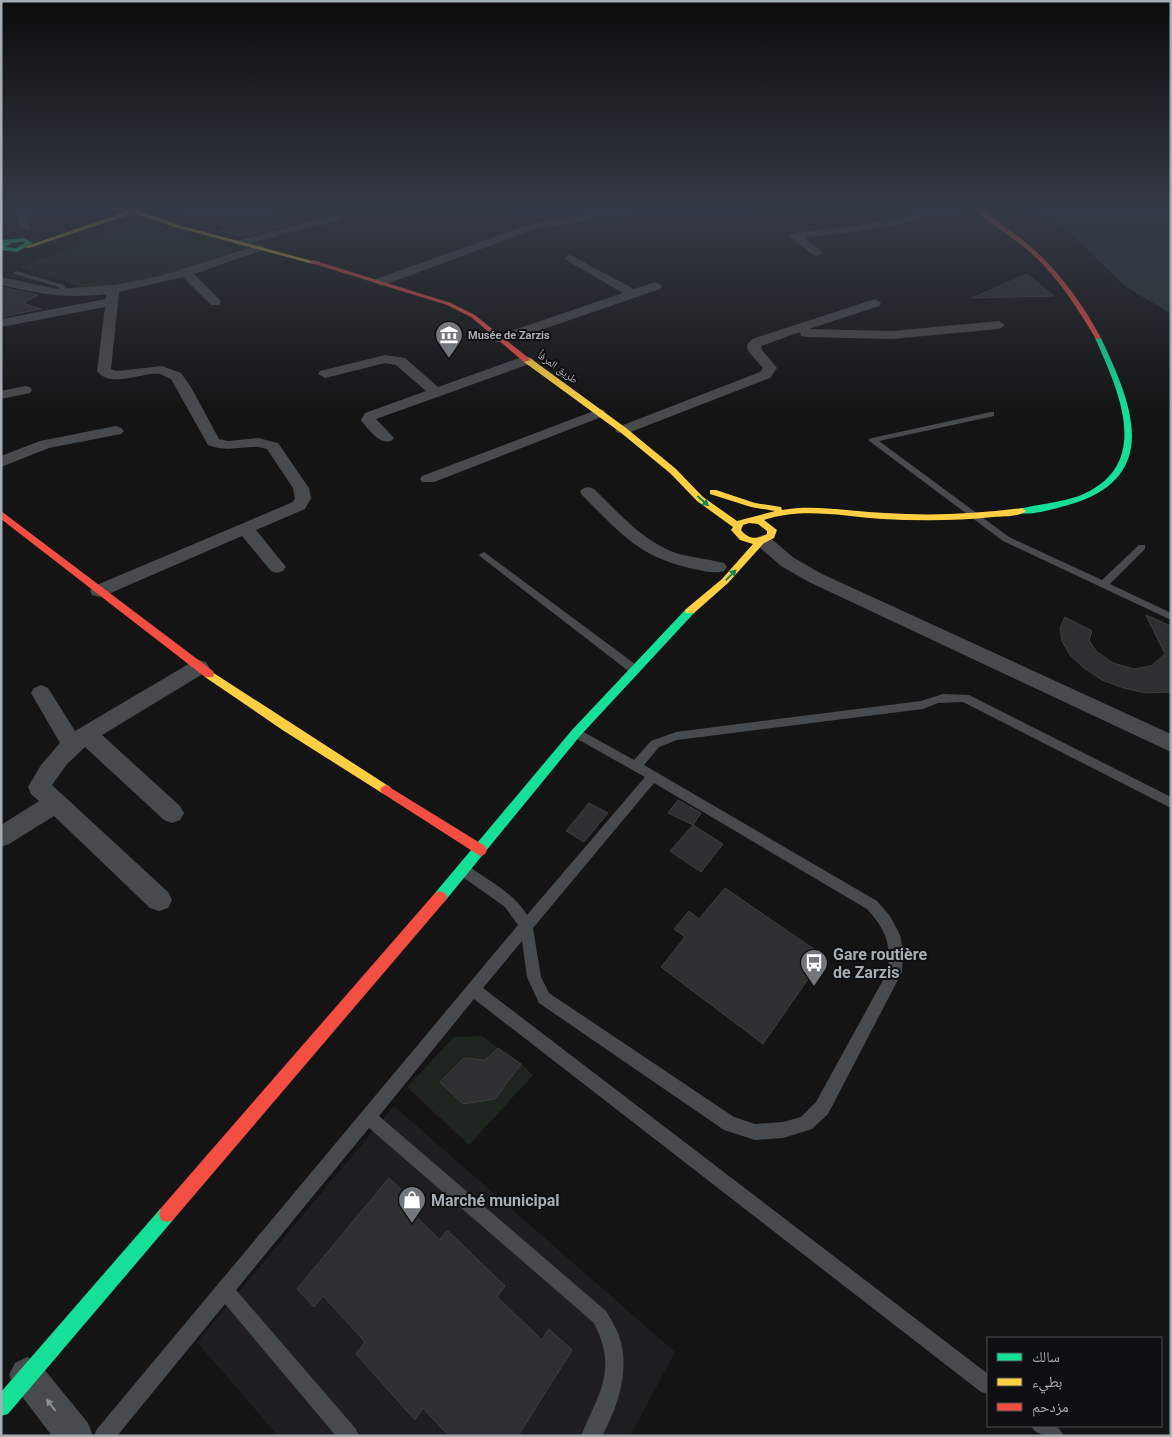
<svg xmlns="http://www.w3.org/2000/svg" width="1172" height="1437" font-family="Roboto,'Noto Naskh Arabic',sans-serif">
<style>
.built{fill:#1e1e20}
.green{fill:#1e251e}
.water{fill:#2b3639}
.building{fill:#2e2f30;stroke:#3c3f40}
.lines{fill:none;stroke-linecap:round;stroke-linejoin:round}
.lane{fill:#484b4d;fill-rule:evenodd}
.street{fill:#484b4d;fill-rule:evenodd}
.fast{fill:#16e098;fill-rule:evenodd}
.slow{fill:#ffcf43;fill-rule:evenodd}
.jam{fill:#f24e42;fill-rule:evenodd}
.oneway{fill:#12825b}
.oneway2{fill:#899096}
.labels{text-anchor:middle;stroke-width:4;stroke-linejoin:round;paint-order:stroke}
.far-poi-label{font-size:11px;font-weight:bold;fill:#a5adb5;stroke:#0e0f10;text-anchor:start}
.far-street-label{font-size:11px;fill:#a5adb5;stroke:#0e0f10}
.near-poi-label{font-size:16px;font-weight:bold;fill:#a5adb5;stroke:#0e0f10;text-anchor:start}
</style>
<rect width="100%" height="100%" fill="#141414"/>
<path class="built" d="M 394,1106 L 675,1352 L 630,1436 L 278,1436 L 197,1342 Z"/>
<g class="green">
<path d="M 134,224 L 151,224 L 239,250 L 152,280 L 85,290 L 65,281 L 20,267 Z"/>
<path d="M 482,1036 L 498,1048 L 485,1060 L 464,1058 L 440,1082 L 463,1104 L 495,1099 L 521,1064 L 533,1075 L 469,1145 L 407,1087 L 454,1037 Z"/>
</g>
<path class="water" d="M 1036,208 L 1171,208 L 1171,314 L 1125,286 L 1070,233 Z"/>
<g class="building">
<path d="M 180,208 L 248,208 L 289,220 L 286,222 L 290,223 L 277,228 L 250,235 L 237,236 L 221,231 L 229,228 L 179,212 Z"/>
<path d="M 1027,274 L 1054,296 L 972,298 Z"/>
<path d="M 1,287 L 38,295 L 23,303 L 41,309 L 1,317 Z"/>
<path d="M 1146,615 L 1171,626 L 1171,692 L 1146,693 L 1124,688 L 1102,680 L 1084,668 L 1070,655 L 1062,641 L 1060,628 L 1065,617 L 1092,631 L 1089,640 L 1096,651 L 1113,663 L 1134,669 L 1151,666 L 1165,654 Z"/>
<path d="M 678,800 L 701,813 L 693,825 L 668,813 Z"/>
<path d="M 589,803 L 608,813 L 584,842 L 566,831 Z"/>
<path d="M 693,825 L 723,844 L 701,872 L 670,851 Z"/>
<path d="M 725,888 L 824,956 L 763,1044 L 661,967 L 685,937 L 674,929 L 689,911 L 699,919 Z"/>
<path d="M 498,1048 L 521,1064 L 495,1099 L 463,1104 L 440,1082 L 464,1058 L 485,1060 Z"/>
<path d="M 389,1178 L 406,1194 L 400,1201 L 440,1240 L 447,1230 L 505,1286 L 497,1297 L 542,1340 L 549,1329 L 572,1350 L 518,1436 L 449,1436 L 423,1408 L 415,1420 L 356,1354 L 365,1342 L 323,1296 L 314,1307 L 297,1289 Z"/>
</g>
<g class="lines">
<g class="lane">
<path d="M 16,271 L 64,285 L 68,293 L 63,294 L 59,287 L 14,274 L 14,272 Z"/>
<path d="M 991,412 L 994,412 L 994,416 L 879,441 L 1009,537 L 1102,580 L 1139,545 L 1145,545 L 1145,549 L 1110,584 L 1171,613 L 1171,620 L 1003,541 L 868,440 L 872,438 Z"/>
<path d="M 484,552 L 639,667 L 640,670 L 639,673 L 631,673 L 481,557 L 479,555 Z"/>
<path d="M 943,694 L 969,695 L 1171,797 L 1171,808 L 963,702 L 938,703 L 923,709 L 677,740 L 659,747 L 644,765 L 877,901 L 890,916 L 900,935 L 903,952 L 902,972 L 828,1114 L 812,1129 L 783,1138 L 755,1140 L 724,1130 L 539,1003 L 527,977 L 522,941 L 483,988 L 988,1374 L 988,1394 L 981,1392 L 474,999 L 379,1116 L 606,1311 C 612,1321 618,1331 621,1342 C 629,1374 617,1408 602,1436 L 581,1436 C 599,1393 618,1370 594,1323 L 369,1128 L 236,1290 L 356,1429 L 359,1436 L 336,1436 L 225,1304 L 117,1436 L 94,1436 L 97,1429 L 518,925 L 505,907 L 460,875 L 459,871 L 460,867 L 465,865 L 470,867 C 490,882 513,892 527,915 L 645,777 L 572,736 L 570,733 L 572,730 L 580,730 L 634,760 L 651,741 L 676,732 L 921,701 ZM 654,783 L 867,909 C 886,930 891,943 888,971 L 816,1102 L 801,1117 L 783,1122 L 755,1124 L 734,1117 L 549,993 L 541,977 L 533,928 Z"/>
<path d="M 1031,1426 C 1045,1425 1058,1422 1064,1436 C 1050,1436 1037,1437 1031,1426 Z"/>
</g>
<g class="street">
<path d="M 17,208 L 27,208 L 30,227 L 29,229 L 21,229 L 20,227 Z"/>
<path d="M 620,208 L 630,208 L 632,211 L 624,216 L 550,226 L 527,232 L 384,285 L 380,286 L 374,282 L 376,279 L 519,228 L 550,220 L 621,210 Z"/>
<path d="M 952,208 L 976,208 L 971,211 L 855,232 L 805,238 L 823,253 L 817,256 L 813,255 L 789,236 L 795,233 L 855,226 Z"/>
<path d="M 336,215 L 341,218 L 340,220 L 240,246 L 234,243 L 236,241 Z"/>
<path d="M 258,245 L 262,246 L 264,248 L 262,250 L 194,274 L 219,299 L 221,302 L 219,305 L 211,305 L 183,277 L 119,292 L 111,369 L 117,371 L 162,366 L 181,373 L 191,387 L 219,439 L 228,441 L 258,438 L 278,443 L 309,488 L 311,498 L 305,509 L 256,530 L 286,567 L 283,571 L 277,573 L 271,571 L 242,536 L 106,595 L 99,597 L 92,595 L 90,591 L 92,587 L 293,502 L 295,498 L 293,488 L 267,449 C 248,443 231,454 208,445 L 171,379 C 168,378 163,375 160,374 C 141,372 111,389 97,371 L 105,307 L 1,327 L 1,319 L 106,299 L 106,294 C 66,299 40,294 1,285 L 1,277 L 57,289 L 115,285 L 160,276 Z"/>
<path d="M 570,255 L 634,289 L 656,282 L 662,286 L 660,289 L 506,342 L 496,342 L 494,339 L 496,336 L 623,293 L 566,260 L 564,258 L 566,256 Z"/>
<path d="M 875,299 L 881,303 L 879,306 L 809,329 L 892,331 L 999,321 L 1005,325 L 999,329 L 892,339 L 806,337 L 801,336 L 800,332 L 761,346 L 762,350 L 777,368 L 770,378 L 628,433 L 618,433 L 615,430 L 618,427 L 760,372 L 763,368 L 748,351 L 747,345 L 752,339 Z"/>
<path d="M 385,355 L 405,358 L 438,387 L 522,357 L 527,356 L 534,360 L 532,363 L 376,419 L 394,438 L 391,441 C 379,444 371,432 363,423 L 361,420 L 365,413 L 426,391 L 396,365 L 385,363 L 325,378 L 318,374 L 320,371 Z"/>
<path d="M 25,386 L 30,387 L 32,390 L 30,393 L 1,399 L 1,391 Z"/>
<path d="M 599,409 L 604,410 L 606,413 L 604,416 L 434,482 L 422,482 L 420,479 L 422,476 Z"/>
<path d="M 116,426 L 121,428 L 124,431 L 121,434 L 49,448 L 1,467 L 1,456 L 40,441 Z"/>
<path d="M 588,487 L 594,489 C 619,513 644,543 679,554 C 694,558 709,559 724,563 L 727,567 L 724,571 C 714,574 704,571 694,569 C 640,558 619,532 582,495 L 580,492 L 582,489 Z"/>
<path d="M 763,535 L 769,537 L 794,558 L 822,574 L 1171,734 L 1171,752 L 809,582 L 781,566 L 757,545 L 754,541 L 757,537 Z"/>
<path d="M 199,660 L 206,662 L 209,667 L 206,672 L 102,735 L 180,806 L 184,813 L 180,820 L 172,823 L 164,820 L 85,747 L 67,764 L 52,785 L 168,892 L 172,900 L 168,908 L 159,911 L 150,908 L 54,816 L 9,844 L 1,847 L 1,825 L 39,801 L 31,794 L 28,787 L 41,765 L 60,743 L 31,693 L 34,688 L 41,685 L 48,688 L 75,731 L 192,662 Z"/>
<path d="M 27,1357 L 39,1363 L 88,1423 L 93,1436 L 52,1436 L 15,1387 L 9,1375 L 15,1363 Z"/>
</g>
<g class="fast">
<path d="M 24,238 L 33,243 L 17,252 L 1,250 L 1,240 ZM 23,242 L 25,243 L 16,248 L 5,247 L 12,243 Z"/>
<path d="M 1096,337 L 1101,338 C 1130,400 1163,474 1075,503 C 1061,507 1033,516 1019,513 L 1019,509 C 1039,504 1059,503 1079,496 C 1154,466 1119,392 1095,338 Z"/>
<path d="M 690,608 L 695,611 L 694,613 L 580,736 L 445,901 L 440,903 L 435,901 L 433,897 L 435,893 L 572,730 L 686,609 Z"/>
<path d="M 167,1206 L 173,1208 L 175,1214 L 173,1220 L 8,1414 L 1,1416 L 1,1392 L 161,1208 Z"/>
</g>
<g class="slow">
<path d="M 134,209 L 175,224 L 316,262 L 313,264 L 171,226 L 134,213 L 29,248 L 24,247 Z"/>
<path d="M 524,358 L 530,358 L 626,428 L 676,469 L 703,497 L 737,521 L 775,511 L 751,507 L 710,494 L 710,490 L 716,490 L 755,503 L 781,507 L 782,510 C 816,504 851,512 885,513 C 931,516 976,514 1022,508 L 1026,511 C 1019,517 1003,516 993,517 C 957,521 919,521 882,519 C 843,516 802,507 764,520 L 777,530 L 774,538 L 764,543 L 728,583 L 694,613 L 686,613 L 685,611 L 686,609 L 722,579 L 753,544 L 740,540 L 731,530 L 733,527 L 697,501 L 670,473 L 620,432 L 524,362 ZM 749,523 L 758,524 L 767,531 L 767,534 C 756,540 748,539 741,530 L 743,525 Z"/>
<path d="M 209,670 L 390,787 L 392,790 L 390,793 L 386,795 L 382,793 L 284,731 L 205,677 L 204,674 L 205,671 Z"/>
</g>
<g class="jam">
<path d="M 973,208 L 980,208 C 994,219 1010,229 1024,241 C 1057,268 1081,301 1101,338 L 1100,339 L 1096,339 C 1077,308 1059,278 1031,253 C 1013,237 991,225 973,208 Z"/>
<path d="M 313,260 L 451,303 L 475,315 L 531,360 L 524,362 L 471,317 L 447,305 L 311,263 L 311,261 Z"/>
<path d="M 1,511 L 213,671 L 214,674 L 213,677 L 205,677 L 1,519 Z"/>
<path d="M 386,785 L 485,846 L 487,850 L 485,854 L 481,856 L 477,854 L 382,793 L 380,790 L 382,787 Z"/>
<path d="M 440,891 L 445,893 L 447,897 L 445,901 L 173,1220 L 167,1222 L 161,1220 L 159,1214 L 161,1208 L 435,893 Z"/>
</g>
</g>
<defs><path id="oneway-solid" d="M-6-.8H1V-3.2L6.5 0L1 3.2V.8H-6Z" transform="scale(1.25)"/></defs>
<g class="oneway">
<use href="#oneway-solid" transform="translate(703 501) rotate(41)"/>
<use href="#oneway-solid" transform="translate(731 575) rotate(-46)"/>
</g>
<use class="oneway2" href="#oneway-solid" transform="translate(51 1405) rotate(-128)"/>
<linearGradient id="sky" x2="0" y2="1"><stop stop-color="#0b0b0b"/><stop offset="0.51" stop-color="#343a45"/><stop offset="1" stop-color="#343a45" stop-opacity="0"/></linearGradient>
<rect width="1172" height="410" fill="url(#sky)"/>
<defs>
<symbol id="museum-pin" viewBox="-11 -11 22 30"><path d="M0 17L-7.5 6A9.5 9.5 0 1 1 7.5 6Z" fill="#72777d" stroke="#0e0f10"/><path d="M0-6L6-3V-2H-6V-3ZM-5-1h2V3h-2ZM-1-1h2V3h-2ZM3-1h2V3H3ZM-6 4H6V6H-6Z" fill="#fff"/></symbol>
<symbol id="bus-pin" viewBox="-11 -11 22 30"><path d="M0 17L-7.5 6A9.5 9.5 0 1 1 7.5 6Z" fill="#72777d" stroke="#0e0f10"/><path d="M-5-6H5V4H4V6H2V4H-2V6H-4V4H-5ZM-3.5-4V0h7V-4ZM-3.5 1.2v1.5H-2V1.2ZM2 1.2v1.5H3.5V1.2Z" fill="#fff"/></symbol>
<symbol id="shop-pin" viewBox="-11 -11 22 30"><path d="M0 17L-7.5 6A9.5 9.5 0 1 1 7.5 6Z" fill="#72777d" stroke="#0e0f10"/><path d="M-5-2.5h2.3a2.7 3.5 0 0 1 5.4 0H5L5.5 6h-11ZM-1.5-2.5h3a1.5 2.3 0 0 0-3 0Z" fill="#fff"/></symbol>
</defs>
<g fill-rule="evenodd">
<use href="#museum-pin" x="433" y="319" width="32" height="43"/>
<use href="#bus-pin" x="798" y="947" width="32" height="43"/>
<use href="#shop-pin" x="396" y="1184" width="32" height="43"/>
</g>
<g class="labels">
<g class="far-poi-label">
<text x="468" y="339">Musée de Zarzis</text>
</g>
<g class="far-street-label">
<text transform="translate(558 367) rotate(36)" y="4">طريق المرفأ</text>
</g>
<g class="near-poi-label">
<text x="833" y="960">Gare routière<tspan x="833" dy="18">de Zarzis</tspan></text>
<text x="431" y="1206">Marché municipal</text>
</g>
</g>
<rect width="1172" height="1437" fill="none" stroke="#a5adb5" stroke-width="5"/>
<rect x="987" y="1337" width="175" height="90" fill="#0e0f10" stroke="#4a4e52"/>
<rect x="997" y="1353" width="25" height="8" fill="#16e098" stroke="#4a4e52"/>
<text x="1032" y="1362" font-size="15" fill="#a5adb5">سالك</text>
<rect x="997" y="1378" width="25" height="8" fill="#ffcf43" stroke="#4a4e52"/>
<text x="1032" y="1387" font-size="15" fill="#a5adb5">بطيء</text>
<rect x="997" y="1403" width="25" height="8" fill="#f24e42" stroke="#4a4e52"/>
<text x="1032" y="1412" font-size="15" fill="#a5adb5">مزدحم</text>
</svg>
